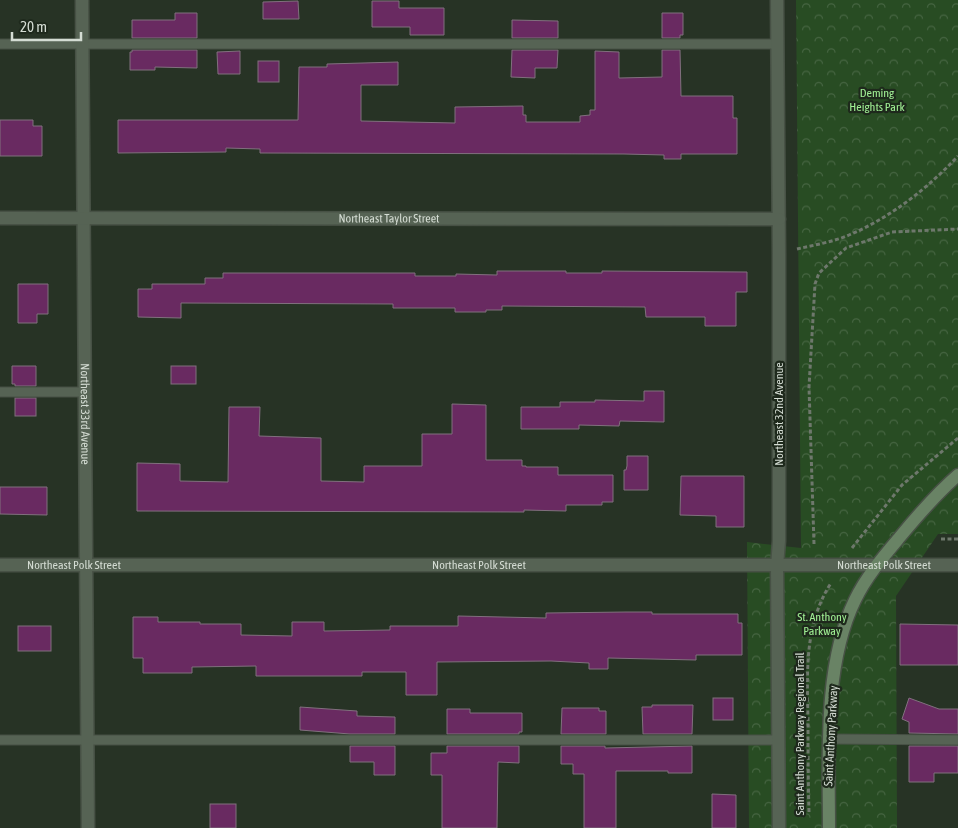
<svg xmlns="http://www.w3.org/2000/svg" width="958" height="828" font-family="'Asap Condensed',sans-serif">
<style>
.park{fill:url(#park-crowns)}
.building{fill:#692a61;stroke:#81707e}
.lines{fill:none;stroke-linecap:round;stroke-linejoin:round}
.lane-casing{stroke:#475145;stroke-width:11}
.street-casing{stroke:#475145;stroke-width:15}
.secondary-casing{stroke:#475145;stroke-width:15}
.path{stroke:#6e786c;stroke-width:3;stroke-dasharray:4 2.5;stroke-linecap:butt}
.lane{stroke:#566354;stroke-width:9}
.street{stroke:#566354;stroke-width:12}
.secondary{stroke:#698365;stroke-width:12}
.labels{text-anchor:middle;stroke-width:4.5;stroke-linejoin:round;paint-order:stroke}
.park-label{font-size:12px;fill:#a0ef94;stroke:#1e291c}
.street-label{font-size:12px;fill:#d4dcd3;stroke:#1e291c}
</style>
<defs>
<pattern id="park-crowns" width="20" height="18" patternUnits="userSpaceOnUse" patternTransform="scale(1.25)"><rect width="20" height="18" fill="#284c23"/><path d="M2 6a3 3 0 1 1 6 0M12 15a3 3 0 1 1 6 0" fill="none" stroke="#466542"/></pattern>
</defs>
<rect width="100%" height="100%" fill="#273325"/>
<path class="park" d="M 796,0 L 958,0 L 958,534 L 938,534 L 896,596 L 897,828 L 749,828 L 747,542 L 801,548 Z"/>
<g class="building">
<path d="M 298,1 L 299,19 L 263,19 L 263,2 Z"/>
<path d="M 372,1 L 399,1 L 399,8 L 444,8 L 444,35 L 410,35 L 410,27 L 372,27 Z"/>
<path d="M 175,13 L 197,13 L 197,38 L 132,38 L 132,20 L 175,20 Z"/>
<path d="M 662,13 L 683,13 L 683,35 L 680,35 L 680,38 L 662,38 Z"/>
<path d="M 512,20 L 558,21 L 558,38 L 512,38 Z"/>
<path d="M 132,50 L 197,50 L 197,68 L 155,67 L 155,70 L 130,70 L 130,52 L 132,52 Z"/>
<path d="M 512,50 L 558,50 L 557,68 L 535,68 L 535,78 L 511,77 Z"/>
<path d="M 662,50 L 680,50 L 681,96 L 733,96 L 733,118 L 737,118 L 737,154 L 681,154 L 681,159 L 664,159 L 664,155 L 624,154 L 260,153 L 260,149 L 226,148 L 226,152 L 118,153 L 118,120 L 298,120 L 299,67 L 327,67 L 327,64 L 398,62 L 398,85 L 361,85 L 361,121 L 455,123 L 455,107 L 523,106 L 523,115 L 526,115 L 526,122 L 580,122 L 580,116 L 590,115 L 590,110 L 595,110 L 595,51 L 619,52 L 619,78 L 662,77 Z"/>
<path d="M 240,51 L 240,74 L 218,74 L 217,52 Z"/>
<rect x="258" y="61" width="21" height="21"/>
<path d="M 0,120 L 33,120 L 33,126 L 42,126 L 42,156 L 0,156 Z"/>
<path d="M 497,271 L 566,271 L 566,273 L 602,273 L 602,271 L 747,272 L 747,292 L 736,292 L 736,326 L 705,326 L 705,317 L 646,317 L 645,307 L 502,306 L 502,310 L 486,310 L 486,312 L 455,312 L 455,308 L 393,308 L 393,304 L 181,303 L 181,318 L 138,317 L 138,289 L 152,289 L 152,284 L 205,284 L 205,278 L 223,278 L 223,273 L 415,273 L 415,276 L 456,276 L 456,274 L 497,275 Z"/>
<path d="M 18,284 L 48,284 L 48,314 L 37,314 L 37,323 L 18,323 Z"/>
<path d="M 12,366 L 36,366 L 36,386 L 15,386 L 15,384 L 12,384 Z"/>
<rect x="171" y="366" width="25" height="18"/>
<path d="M 644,391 L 664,391 L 664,422 L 620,421 L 619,426 L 579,425 L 579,429 L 521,429 L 521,407 L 560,407 L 560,402 L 595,402 L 595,400 L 644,401 Z"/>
<rect x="15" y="398" width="21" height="18"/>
<path d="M 452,404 L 486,405 L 486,460 L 522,460 L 522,466 L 526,466 L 526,467 L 558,467 L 558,475 L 613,475 L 613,502 L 602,502 L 602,505 L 566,505 L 566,511 L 524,510 L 524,512 L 137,511 L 137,463 L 180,464 L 180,481 L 228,482 L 229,407 L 260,407 L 259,436 L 321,438 L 321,481 L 364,482 L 364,466 L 422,466 L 422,434 L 452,434 Z"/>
<path d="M 627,456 L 648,456 L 648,490 L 624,490 L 624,470 L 626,470 L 627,466 Z"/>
<path d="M 681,476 L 744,476 L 744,527 L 716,527 L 716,516 L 680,515 Z"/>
<path d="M 0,487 L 47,487 L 47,515 L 0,514 Z"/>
<path d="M 626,612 L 652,612 L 652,614 L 738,614 L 738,623 L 742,623 L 742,655 L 696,655 L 696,660 L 608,658 L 608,669 L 589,669 L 589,663 L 551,661 L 437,662 L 437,695 L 406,695 L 406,672 L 362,672 L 362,676 L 256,676 L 256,666 L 192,667 L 192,673 L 143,673 L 143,658 L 133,658 L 133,617 L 158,617 L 158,622 L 200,622 L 200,624 L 241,624 L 241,635 L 292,636 L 292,622 L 324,622 L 324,631 L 390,630 L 390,626 L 458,626 L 458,616 L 546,618 L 546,613 Z"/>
<path d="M 900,624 L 958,625 L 958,665 L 900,665 Z"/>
<rect x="18" y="626" width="33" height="25"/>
<rect x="713" y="698" width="20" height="22"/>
<path d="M 909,698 L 939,709 L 958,709 L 958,734 L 909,733 L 909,722 L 902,719 Z"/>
<path d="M 652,705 L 693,705 L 692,734 L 643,734 L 642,707 L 652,707 Z"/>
<path d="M 300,707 L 357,711 L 357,716 L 395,717 L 395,734 L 350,734 L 300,730 Z"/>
<path d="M 562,708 L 599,708 L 599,711 L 606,711 L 606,734 L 561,734 Z"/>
<path d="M 447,709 L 470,709 L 470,713 L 522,713 L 522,732 L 519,732 L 519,734 L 447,734 Z"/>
<path d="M 350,746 L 395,746 L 395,775 L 374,775 L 374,762 L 350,762 Z"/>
<path d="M 447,746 L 519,746 L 519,763 L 498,762 L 497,828 L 442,828 L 442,775 L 431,775 L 431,753 L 447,753 Z"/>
<path d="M 561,746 L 605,746 L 605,748 L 692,746 L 692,773 L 668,773 L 668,771 L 616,771 L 616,828 L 584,828 L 584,774 L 573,774 L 573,764 L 561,764 Z"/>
<path d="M 909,746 L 958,746 L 958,773 L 934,773 L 934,782 L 909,782 Z"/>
<path d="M 712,794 L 736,795 L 736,828 L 712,828 Z"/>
<rect x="210" y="804" width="26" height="24"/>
</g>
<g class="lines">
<defs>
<g id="lane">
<path d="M 0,44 L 777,44"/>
<path d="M 0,392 L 85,392"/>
<path d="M 829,739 L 958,740"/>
<path d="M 0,740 L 777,740"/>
</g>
<g id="street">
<path id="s1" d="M 82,0 L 88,828"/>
<path d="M 777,0 L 779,254 L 779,541 L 777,566 L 779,828"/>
<path id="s2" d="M 0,218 L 779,219"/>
<path id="s3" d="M 0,565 L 958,565"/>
</g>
<path id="secondary" d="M 829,828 C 829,757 823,665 855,600 C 866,577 883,557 899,538 C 918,515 936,494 958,475"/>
</defs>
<use href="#lane" class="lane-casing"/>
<use href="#street" class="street-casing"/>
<use href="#secondary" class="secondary-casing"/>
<g class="path">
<path d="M 797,249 C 814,245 833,242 849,235 C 890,218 928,188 958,156"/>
<path d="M 941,539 L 958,539"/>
<path d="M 814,544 L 809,387 L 815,284 L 819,273 L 846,248 L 892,232 L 958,229"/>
<path d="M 852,548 L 902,485 L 958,438"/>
<path d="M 809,812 C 808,782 808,751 808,720 C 807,673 804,625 831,583"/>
</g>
<use href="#lane" class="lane"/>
<use href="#street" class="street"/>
<use href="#secondary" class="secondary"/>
</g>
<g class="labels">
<g class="park-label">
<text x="877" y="97">Deming<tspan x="877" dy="14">Heights Park</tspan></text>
<text x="822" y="621">St. Anthony<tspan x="822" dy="14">Parkway</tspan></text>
</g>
<g class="street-label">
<text dy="4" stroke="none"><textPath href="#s2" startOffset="389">Northeast Taylor Street</textPath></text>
<text dy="4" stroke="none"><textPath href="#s1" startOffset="414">Northeast 33rd Avenue</textPath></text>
<text transform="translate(779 414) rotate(-90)" y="4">Northeast 32nd Avenue</text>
<text dy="4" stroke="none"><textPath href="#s3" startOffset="74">Northeast Polk Street</textPath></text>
<text dy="4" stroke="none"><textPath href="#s3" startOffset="479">Northeast Polk Street</textPath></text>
<text dy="4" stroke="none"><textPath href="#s3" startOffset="884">Northeast Polk Street</textPath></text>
<text transform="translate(800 734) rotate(-90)" y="4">Saint Anthony Parkway Regional Trail</text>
<text transform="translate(831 736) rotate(-87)" y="4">Saint Anthony Parkway</text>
</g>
</g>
<path d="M12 32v8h69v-8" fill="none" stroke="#d4dcd3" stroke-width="2.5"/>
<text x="20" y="32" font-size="15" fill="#d4dcd3" stroke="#1e291c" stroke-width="4" paint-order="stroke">20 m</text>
</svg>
